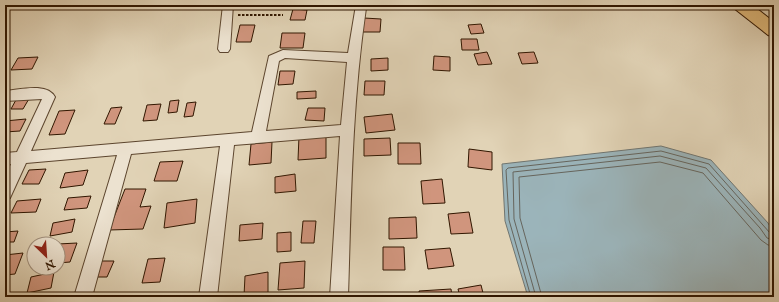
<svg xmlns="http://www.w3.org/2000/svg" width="779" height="302" font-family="'IM FELL English',serif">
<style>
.water{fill:#9bb4ba;stroke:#707570}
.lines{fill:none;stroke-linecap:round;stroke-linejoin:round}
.shore{stroke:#66655d;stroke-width:1}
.building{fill:#d0957d;stroke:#301600}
.street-casing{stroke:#5c452e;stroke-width:2}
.primary-casing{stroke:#301600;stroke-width:2}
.path{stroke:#301600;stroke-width:2;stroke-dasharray:2.5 1.5;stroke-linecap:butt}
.street{fill:#ece2d0;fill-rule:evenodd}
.primary{fill:#e0ba7b;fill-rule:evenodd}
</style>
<rect width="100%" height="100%" fill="#e1d3b6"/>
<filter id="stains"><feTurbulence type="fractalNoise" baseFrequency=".005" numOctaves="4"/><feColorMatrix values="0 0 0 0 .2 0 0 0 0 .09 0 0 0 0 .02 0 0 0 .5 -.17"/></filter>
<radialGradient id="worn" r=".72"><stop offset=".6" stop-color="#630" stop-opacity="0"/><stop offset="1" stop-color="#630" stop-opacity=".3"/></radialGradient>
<path class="water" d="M 661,146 L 711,160 L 768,223 L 774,233 L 774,297 L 528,297 L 505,221 L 502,164 Z"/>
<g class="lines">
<g class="shore">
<path d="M 531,297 L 509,220 L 506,170 L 508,168 L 661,151 L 709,164 L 770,233 L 774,235"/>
<path d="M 536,297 L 514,219 L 513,172 L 660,156 L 706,168 L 760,228 L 767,238 L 774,240"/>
<path d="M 542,297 L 520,218 L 519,177 L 660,162 L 703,173 L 761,240 L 768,245 L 774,246"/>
</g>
</g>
<g class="building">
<path d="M 293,9 L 307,10 L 305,20 L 290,20 Z"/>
<path d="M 364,18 L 381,19 L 380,32 L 362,32 Z"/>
<path d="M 481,24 L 484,33 L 471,34 L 468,25 Z"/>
<path d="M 240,25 L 255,25 L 251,42 L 236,42 Z"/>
<path d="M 282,33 L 305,33 L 303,48 L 280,48 Z"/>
<path d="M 461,39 L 477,39 L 479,50 L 462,50 Z"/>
<path d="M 487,52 L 492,64 L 478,65 L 474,54 Z"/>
<path d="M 534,52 L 538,63 L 522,64 L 518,53 Z"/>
<path d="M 434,56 L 450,57 L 450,71 L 433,70 Z"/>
<path d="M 38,57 L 32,69 L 11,70 L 18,58 Z"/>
<path d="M 388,58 L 388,70 L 371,71 L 371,59 Z"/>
<path d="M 280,71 L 295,71 L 293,84 L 278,85 Z"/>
<path d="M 365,81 L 385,81 L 384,95 L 364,95 Z"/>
<path d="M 316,91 L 316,98 L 297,99 L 297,92 Z"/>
<path d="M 30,97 L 23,109 L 11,109 L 17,98 Z"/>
<path d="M 179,100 L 177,112 L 168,113 L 170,101 Z"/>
<path d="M 196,102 L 193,116 L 184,117 L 187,103 Z"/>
<path d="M 161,104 L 157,120 L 143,121 L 147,105 Z"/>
<path d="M 122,107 L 115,124 L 104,124 L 111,108 Z"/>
<path d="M 308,108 L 325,108 L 324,121 L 305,120 Z"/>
<path d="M 75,110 L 65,134 L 49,135 L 59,111 Z"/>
<path d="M 392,114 L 395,130 L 366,133 L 364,117 Z"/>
<path d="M 26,119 L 20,131 L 5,132 L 5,121 Z"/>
<path d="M 326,134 L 326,158 L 298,160 L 299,136 Z"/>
<path d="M 390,138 L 391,155 L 364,156 L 364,139 Z"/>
<path d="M 272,142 L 271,163 L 249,165 L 251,144 Z"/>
<path d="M 398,143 L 420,143 L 421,164 L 398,164 Z"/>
<path d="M 469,149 L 492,152 L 492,170 L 468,167 Z"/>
<path d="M 183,161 L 177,181 L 154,181 L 160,162 Z"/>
<path d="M 46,169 L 39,184 L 22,184 L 29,170 Z"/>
<path d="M 88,170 L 83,185 L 60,188 L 65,173 Z"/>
<path d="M 295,174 L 296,191 L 275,193 L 275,177 Z"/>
<path d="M 442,179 L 445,203 L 423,204 L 421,181 Z"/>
<path d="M 125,189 L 146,189 L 140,207 L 151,206 L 143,229 L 109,230 Z"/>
<path d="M 91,196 L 87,208 L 64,210 L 68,198 Z"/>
<path d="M 41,199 L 36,212 L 11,213 L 17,201 Z"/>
<path d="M 197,199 L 195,223 L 164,228 L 167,203 Z"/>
<path d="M 469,212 L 473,233 L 451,234 L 448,214 Z"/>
<path d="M 416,217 L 417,238 L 389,239 L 389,218 Z"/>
<path d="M 75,219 L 72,232 L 50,236 L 53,223 Z"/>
<path d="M 303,221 L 316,221 L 314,243 L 301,243 Z"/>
<path d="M 263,223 L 262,239 L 239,241 L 240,225 Z"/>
<path d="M 18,231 L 14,242 L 5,242 L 5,232 Z"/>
<path d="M 291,232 L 291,251 L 277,252 L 277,233 Z"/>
<path d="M 77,243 L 70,262 L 58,263 L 58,244 Z"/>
<path d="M 383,247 L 404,247 L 405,270 L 383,270 Z"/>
<path d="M 450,248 L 454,266 L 428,269 L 425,250 Z"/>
<path d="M 23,253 L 15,274 L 5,275 L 5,255 Z"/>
<path d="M 165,258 L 160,282 L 142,283 L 148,259 Z"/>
<path d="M 101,261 L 114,261 L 107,277 L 94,277 Z"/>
<path d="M 305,261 L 304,288 L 278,290 L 280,263 Z"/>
<path d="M 54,272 L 51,288 L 27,293 L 31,277 Z"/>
<path d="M 268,272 L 268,293 L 244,296 L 245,276 Z"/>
<path d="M 481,285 L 484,297 L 460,297 L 458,289 Z"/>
<path d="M 451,289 L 452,297 L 420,297 L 419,291 Z"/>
</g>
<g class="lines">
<defs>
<g id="street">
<path d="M 223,5 L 233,5 L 230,49 L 228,52 L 220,52 L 218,49 Z"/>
<path d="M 356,5 L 369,5 L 366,8 C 352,104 351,200 348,297 L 330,297 L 340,136 L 234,145 L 217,297 L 199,297 L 220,146 L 131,154 L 92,297 L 74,297 L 117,155 L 26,163 L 10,198 L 5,200 L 5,177 L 11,164 L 5,165 L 5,153 L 17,152 L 42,99 L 5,101 L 5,91 C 19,90 47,82 55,97 L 31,151 L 252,132 L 269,56 L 283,50 L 348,53 ZM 285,58 L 347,62 L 341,125 L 266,131 L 279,61 Z"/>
</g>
<path id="primary" d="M 733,5 L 752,5 L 774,22 L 774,37 L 768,35 L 735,9 Z"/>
</defs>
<use href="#street" class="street-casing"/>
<use href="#primary" class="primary-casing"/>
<path class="path" d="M 238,15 L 283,15"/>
<use href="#street" class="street"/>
<use href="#primary" class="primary"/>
</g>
<rect width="779" height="302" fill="none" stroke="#e1d3b6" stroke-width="20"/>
<rect x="6" y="6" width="767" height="290" fill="none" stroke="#301600" stroke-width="2"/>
<rect x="10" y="10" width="759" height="282" fill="none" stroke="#301600"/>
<g transform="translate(46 256) rotate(155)"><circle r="19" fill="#ece2d0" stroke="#a1907d"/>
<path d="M0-3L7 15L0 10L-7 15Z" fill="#8f2418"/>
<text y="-6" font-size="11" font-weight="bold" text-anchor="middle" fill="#301600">N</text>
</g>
<rect width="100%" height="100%" filter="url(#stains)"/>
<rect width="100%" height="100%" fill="url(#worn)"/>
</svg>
